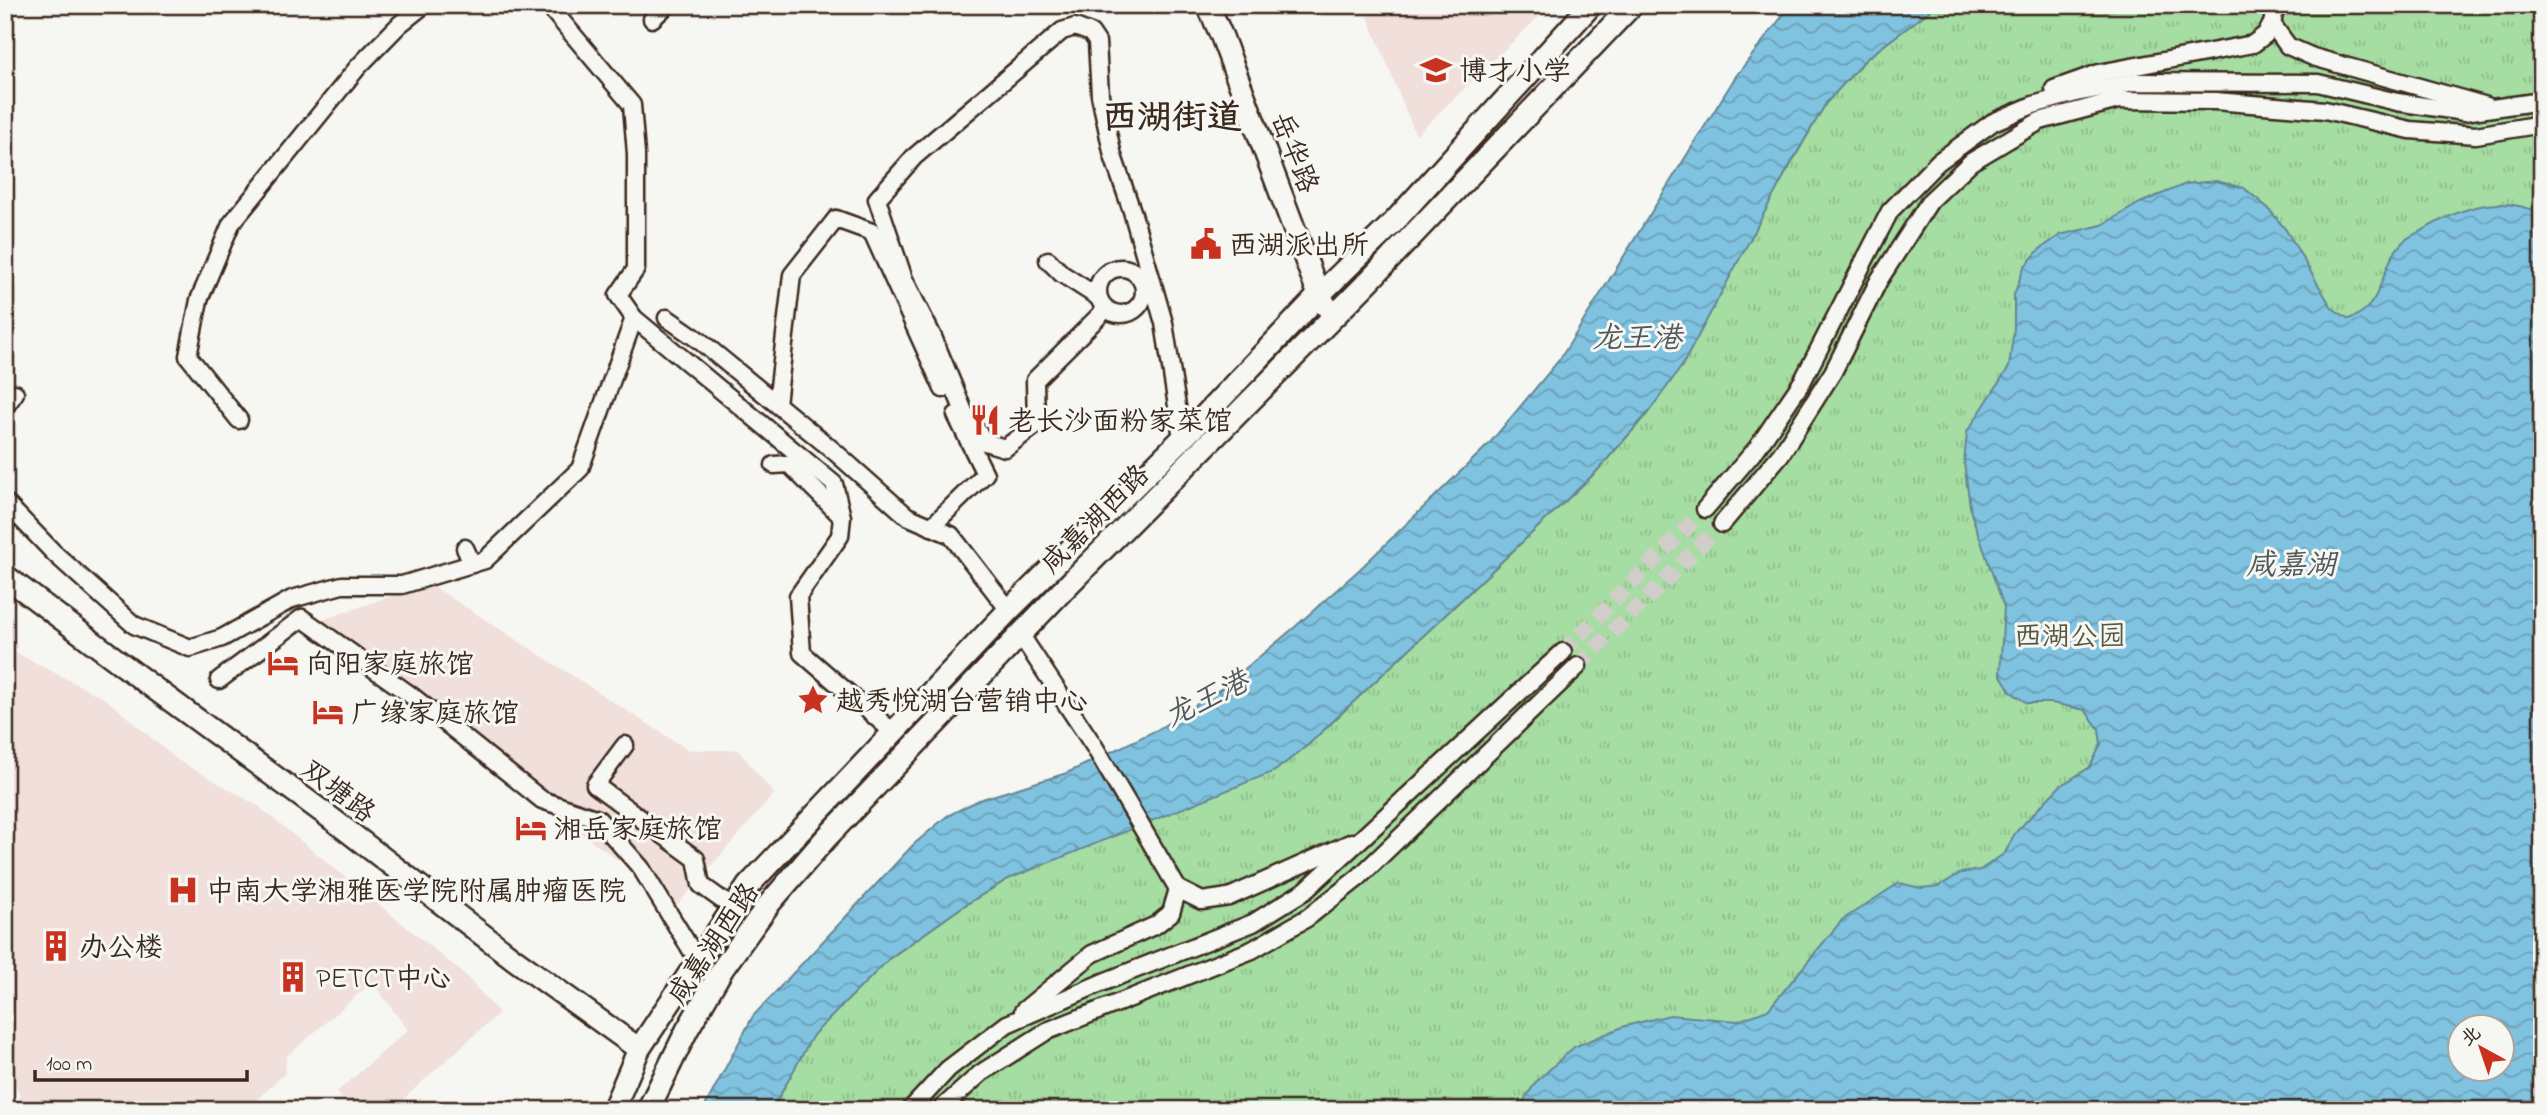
<svg xmlns="http://www.w3.org/2000/svg" width="2547" height="1115" font-family="'Indie Flower','LXGW WenKai TC',sans-serif">
<style>
.built{fill:#f0dfdb}
.grass{fill:url(#grass-tufts);stroke:#708460;stroke-width:2;fill-rule:evenodd}
.water{fill:url(#water-waves);stroke:#648693;stroke-width:2;fill-rule:evenodd}
.lines{fill:none;stroke-linecap:round;stroke-linejoin:round}
.street-tunnel{stroke:#d1cdc8;stroke-width:16;stroke-dasharray:16 8;stroke-linecap:butt}
.street-casing{stroke:#3b2a1e;stroke-width:21}
.secondary-casing{stroke:#3b2a1e;stroke-width:26}
.street{stroke:#f6f6f2;stroke-width:16}
.secondary{stroke:#f6f6f2;stroke-width:21}
.labels{text-anchor:middle;stroke-width:6;stroke-linejoin:round;paint-order:stroke}
.poi-label{font-size:28px;fill:#3b2a1e;stroke:#f6f6f2;text-anchor:start}
.street-label{font-size:28px;fill:#3b2a1e;stroke:#f6f6f2}
.park-label{font-size:28px;fill:#56573f;stroke:#f6f6f2}
.water-label{font-size:30px;font-style:italic;fill:#505858;stroke:#f6f6f2}
.district-label{font-size:35px;font-weight:bold;fill:#3b2a1e;stroke:#f6f6f2}
</style>
<defs>
<pattern id="grass-tufts" width="24" height="20" patternUnits="userSpaceOnUse" patternTransform="scale(1.75)"><rect width="24" height="20" fill="#a5dda2"/><path d="M3 7l-1-3M5 7V3M7 7l1-3M15 17l-1-3M17 17v-4M19 17l1-3" fill="none" stroke="#8fbe8b"/></pattern>
<pattern id="water-waves" width="16" height="10" patternUnits="userSpaceOnUse" patternTransform="scale(1.75)"><rect width="16" height="10" fill="#80c3e1"/><path d="M0 5q4-4 8 0t8 0" fill="none" stroke="#6a9fb6"/></pattern>
</defs>
<rect width="100%" height="100%" fill="#f6f6f2"/>
<filter id="ink" filterUnits="userSpaceOnUse"><feTurbulence type="fractalNoise" baseFrequency=".0143" numOctaves="2"/><feDisplacementMap in="SourceGraphic" scale="14" xChannelSelector="R" yChannelSelector="G"/><feConvolveMatrix kernelMatrix="1 2 1 2 8 2 1 2 1" color-interpolation-filters="sRGB"/></filter>
<g filter="url(#ink)">
<g class="built">
<path d="M 1363,5 L 1551,5 L 1416,135 Z"/>
<path d="M 428,583 L 688,750 L 738,750 L 774,794 L 678,904 L 521,789 L 317,622 Z"/>
<path d="M 5,647 L 107,700 L 176,759 L 258,806 L 464,974 L 499,1013 L 391,1110 L 352,1110 L 337,1092 L 408,1030 L 372,982 L 286,1057 L 285,1073 L 246,1110 L 25,1110 L 5,1055 Z"/>
</g>
<path class="grass" d="M 1937,5 L 2542,5 L 2542,1110 L 772,1110 L 812,1035 L 890,958 L 962,907 L 1008,879 L 1077,850 L 1308,745 L 1596,472 L 1647,414 L 1826,103 L 1866,59 ZM 2460,1028 L 2502,1028 L 2502,1070 L 2460,1070 Z"/>
<g class="water">
<path d="M 1791,5 L 1937,5 L 1866,59 L 1826,103 L 1790,165 L 1682,366 L 1647,414 L 1596,472 L 1308,745 L 1275,771 L 1008,879 L 962,907 L 890,958 L 813,1035 L 772,1110 L 703,1110 L 753,1016 L 913,845 L 947,816 L 979,800 L 1067,773 L 1157,730 L 1222,688 L 1295,627 L 1360,569 L 1489,444 L 1560,359 L 1736,76 Z"/>
<path d="M 2216,181 L 2244,188 L 2268,208 L 2286,230 L 2332,308 L 2349,319 C 2386,306 2378,268 2402,243 C 2407,237 2418,233 2425,229 C 2462,207 2500,194 2542,214 L 2542,1110 L 1518,1110 L 1535,1083 L 1574,1047 L 1625,1026 L 1670,1015 L 1738,1021 L 1768,1010 L 1842,920 L 1899,883 L 1921,888 L 1939,886 L 1961,873 L 1980,870 L 2005,853 L 2015,833 L 2060,786 L 2090,767 L 2101,744 L 2099,729 L 2085,710 L 2052,703 L 2027,703 L 2011,692 L 2000,674 L 2004,607 L 1971,513 L 1964,463 L 1967,432 L 2009,367 L 2014,328 L 2014,295 L 2024,267 L 2039,250 L 2060,235 L 2102,225 L 2140,203 L 2186,184 ZM 2460,1028 L 2502,1028 L 2502,1070 L 2460,1070 Z"/>
</g>
<g class="lines">
<g class="street-tunnel">
<path d="M 1563,652 L 1705,509"/>
<path d="M 1578,666 L 1722,524"/>
</g>
<defs>
<g id="street">
<path d="M 548,5 L 632,105 L 636,154 L 636,269 L 618,295 L 634,318 L 834,484 L 842,517 L 840,536 L 798,596 L 802,653 L 893,732"/>
<path d="M 652,19 L 667,5"/>
<path d="M 2272,24 L 2276,5"/>
<path d="M 2054,89 L 2099,73 L 2253,44 L 2265,35 L 2272,24 L 2288,46 L 2313,57 L 2487,106"/>
<path d="M 1048,260 L 1062,274 L 1098,297"/>
<circle cx="1121" cy="291" r="23"/>
<path d="M 1106,309 L 1035,380 L 1036,425 L 1005,448 L 985,442 L 965,414 L 933,337 L 904,279 L 877,199 L 914,157 L 1062,31 L 1075,27 L 1091,33 L 1097,42 L 1100,95 L 1113,156 L 1132,211 L 1164,323 L 1182,438"/>
<path d="M 667,318 L 700,341 L 835,452 L 907,516 L 951,535 L 1009,610"/>
<path d="M 777,404 L 792,275 L 836,219 L 872,232 L 943,389"/>
<path d="M 5,407 L 15,393"/>
<path d="M 239,420 L 188,356 L 199,300 L 231,224 L 358,67 L 400,24 L 424,5"/>
<path d="M 774,465 L 789,464 L 840,515"/>
<path d="M 5,502 L 54,553 L 134,625 L 190,648 L 222,638 L 292,599 L 342,585 L 402,585 L 485,560 L 580,469 L 634,318"/>
<path d="M 1705,509 L 1757,448 L 1802,382 L 1890,211 L 1938,162 L 1993,122 L 2033,105 L 2076,93 L 2135,82 L 2318,83 L 2397,102 L 2464,112 L 2542,101"/>
<path d="M 1722,524 L 1781,454 L 1833,372 L 1879,280 L 1930,201 L 1971,162 L 2040,121 L 2118,100 L 2215,101 L 2325,110 L 2410,130 L 2476,135 L 2542,124"/>
<path d="M 931,527 L 985,474 L 956,415"/>
<path d="M 465,548 L 472,564"/>
<path d="M 1020,634 L 1094,746 L 1178,889 L 1202,901 L 1229,897 L 1352,842"/>
<path d="M 219,680 L 302,618 L 412,696 L 542,800 L 598,819 L 641,868 L 698,961"/>
<path d="M 625,745 L 595,785 L 696,859 L 701,885 L 733,908"/>
<path d="M 1023,1011 L 1092,954 L 1156,925 L 1171,913 L 1178,889"/>
<path d="M 911,1109 L 948,1069 L 1007,1024 L 1101,983 L 1253,923 L 1306,890 L 1563,652"/>
<path d="M 940,1110 L 981,1073 L 1047,1031 L 1252,950 L 1307,918 L 1358,878 L 1578,666"/>
</g>
<g id="secondary">
<path d="M 1208,5 L 1222,37 L 1319,295 L 1326,306"/>
<path d="M 5,576 L 143,680 L 328,816 L 514,959 L 639,1049"/>
<path d="M 613,1110 L 639,1049 L 748,886 L 1009,610 L 1192,429 L 1319,295 L 1393,223 L 1591,5"/>
<path d="M 648,1110 L 687,1030 L 723,968 L 769,904 L 826,838 L 1064,589 L 1367,283 L 1632,5"/>
</g>
</defs>
<use href="#street" class="street-casing"/>
<use href="#secondary" class="secondary-casing"/>
<use href="#street" class="street"/>
<use href="#secondary" class="secondary"/>
</g>
</g>
<defs>
<symbol id="school-bare" viewBox="-9 -9 18 18"><path d="M0-5L7-2L0 1L-7-2ZM-4 1L0 2.5L4 1V4Q0 6-4 4Z" fill="#c8321e" stroke="#f6f6f2" stroke-width="2.5" paint-order="stroke"/></symbol>
<symbol id="civic-bare" viewBox="-9 -9 18 18"><path d="M-.6-6.5H3V-4.5H.6V-3L4-1V1h2V6H-6V1h2V-1L-.6-3ZM-1.2 2.5V6h2.4V2.5Z" fill="#c8321e" stroke="#f6f6f2" stroke-width="2.5" paint-order="stroke"/></symbol>
<symbol id="restaurant-bare" viewBox="-9 -9 18 18"><path d="M-5-6h1v4h1v-4h1v4h1v-4h1v5L-1.5 .5V6h-2V.5L-5-1ZM5-6V6H3V1.5H1.5Q1.5-4 5-6Z" fill="#c8321e" stroke="#f6f6f2" stroke-width="2.5" paint-order="stroke"/></symbol>
<symbol id="hotel-bare" viewBox="-9 -9 18 18"><path d="M-6-4.5h1.5V1H6V5H4.5V3h-9V5H-6ZM-4 0a1.8 1.8 0 1 1 3.6 0ZM.5 0V-2.5h3Q6-2.5 6 0Z" fill="#c8321e" stroke="#f6f6f2" stroke-width="2.5" paint-order="stroke"/></symbol>
<symbol id="sight-bare" viewBox="-9 -9 18 18"><path d="M0-6L1.8-2.2L6-1.7L2.9 1.2L3.7 5.4L0 3.3L-3.7 5.4L-2.9 1.2L-6-1.7L-1.8-2.2Z" fill="#c8321e" stroke="#f6f6f2" stroke-width="2.5" paint-order="stroke"/></symbol>
<symbol id="hospital-bare" viewBox="-9 -9 18 18"><path d="M-5-5h3v3.5h4V-5h3V5h-3V1.5h-4V5h-3Z" fill="#c8321e" stroke="#f6f6f2" stroke-width="2.5" paint-order="stroke"/></symbol>
<symbol id="building-bare" viewBox="-9 -9 18 18"><path d="M-4-6H4V6H1V3H-1V6H-4ZM-2.5-4.3h1.7v1.8h-1.7ZM.8-4.3h1.7v1.8H.8ZM-2.5-1h1.7V.8h-1.7ZM.8-1h1.7V.8H.8Z" fill="#c8321e" stroke="#f6f6f2" stroke-width="2.5" paint-order="stroke"/></symbol>
</defs>
<g fill-rule="evenodd">
<use href="#school-bare" x="1414" y="48" width="44" height="44"/>
<use href="#civic-bare" x="1184" y="222" width="44" height="44"/>
<use href="#restaurant-bare" x="963" y="398" width="44" height="44"/>
<use href="#hotel-bare" x="261" y="641" width="44" height="44"/>
<use href="#sight-bare" x="791" y="678" width="44" height="44"/>
<use href="#hotel-bare" x="306" y="690" width="44" height="44"/>
<use href="#hotel-bare" x="509" y="806" width="44" height="44"/>
<use href="#hospital-bare" x="161" y="868" width="44" height="44"/>
<use href="#building-bare" x="34" y="924" width="44" height="44"/>
<use href="#building-bare" x="271" y="955" width="44" height="44"/>
</g>
<g class="labels">
<g class="poi-label">
<text x="1459" y="80">博才小学</text>
<text x="1229" y="254">西湖派出所</text>
<text x="1008" y="430">老长沙面粉家菜馆</text>
<text x="306" y="673">向阳家庭旅馆</text>
<text x="836" y="710">越秀悦湖台营销中心</text>
<text x="351" y="722">广缘家庭旅馆</text>
<text x="554" y="838">湘岳家庭旅馆</text>
<text x="206" y="900">中南大学湘雅医学院附属肿瘤医院</text>
<text x="79" y="956">办公楼</text>
<text x="316" y="987">PETCT中心</text>
</g>
<g class="street-label">
<text transform="translate(1296 152) rotate(69)" y="10">岳华路</text>
<text transform="translate(1094 518) rotate(-45)" y="10">咸嘉湖西路</text>
<text transform="translate(339 790) rotate(37)" y="10">双塘路</text>
<text transform="translate(712 943) rotate(-56)" y="10">咸嘉湖西路</text>
</g>
<g class="park-label">
<text x="2070" y="645">西湖公园</text>
</g>
<g class="water-label">
<text x="1637" y="347">龙王港</text>
<text x="2291" y="574">咸嘉湖</text>
<text transform="translate(1206 698) rotate(-26)" y="10">龙王港</text>
</g>
<g class="district-label">
<text x="1172" y="128">西湖街道</text>
</g>
</g>
<rect width="2547" height="1115" fill="none" stroke="#f6f6f2" stroke-width="28"/>
<rect x="14" y="14" width="2519" height="1087" fill="none" stroke="#3b2a1e" stroke-width="2.5" filter="url(#ink)"/>
<g transform="translate(2481 1048) rotate(320)"><circle r="33" fill="#f6f6f2" stroke="#aba49d" stroke-width="2"/>
<path d="M0-5L12 26L0 18L-12 26Z" fill="#c8321e"/>
<text y="-10" font-size="19" font-weight="bold" text-anchor="middle" fill="#3b2a1e">北</text>
</g>
<path d="M35 1070v10h212v-10" fill="none" stroke="#3b2a1e" stroke-width="3.5"/>
<text x="46" y="1070" font-size="21" fill="#3b2a1e" stroke="#f6f6f2" stroke-width="5" paint-order="stroke">100 m</text>
</svg>
